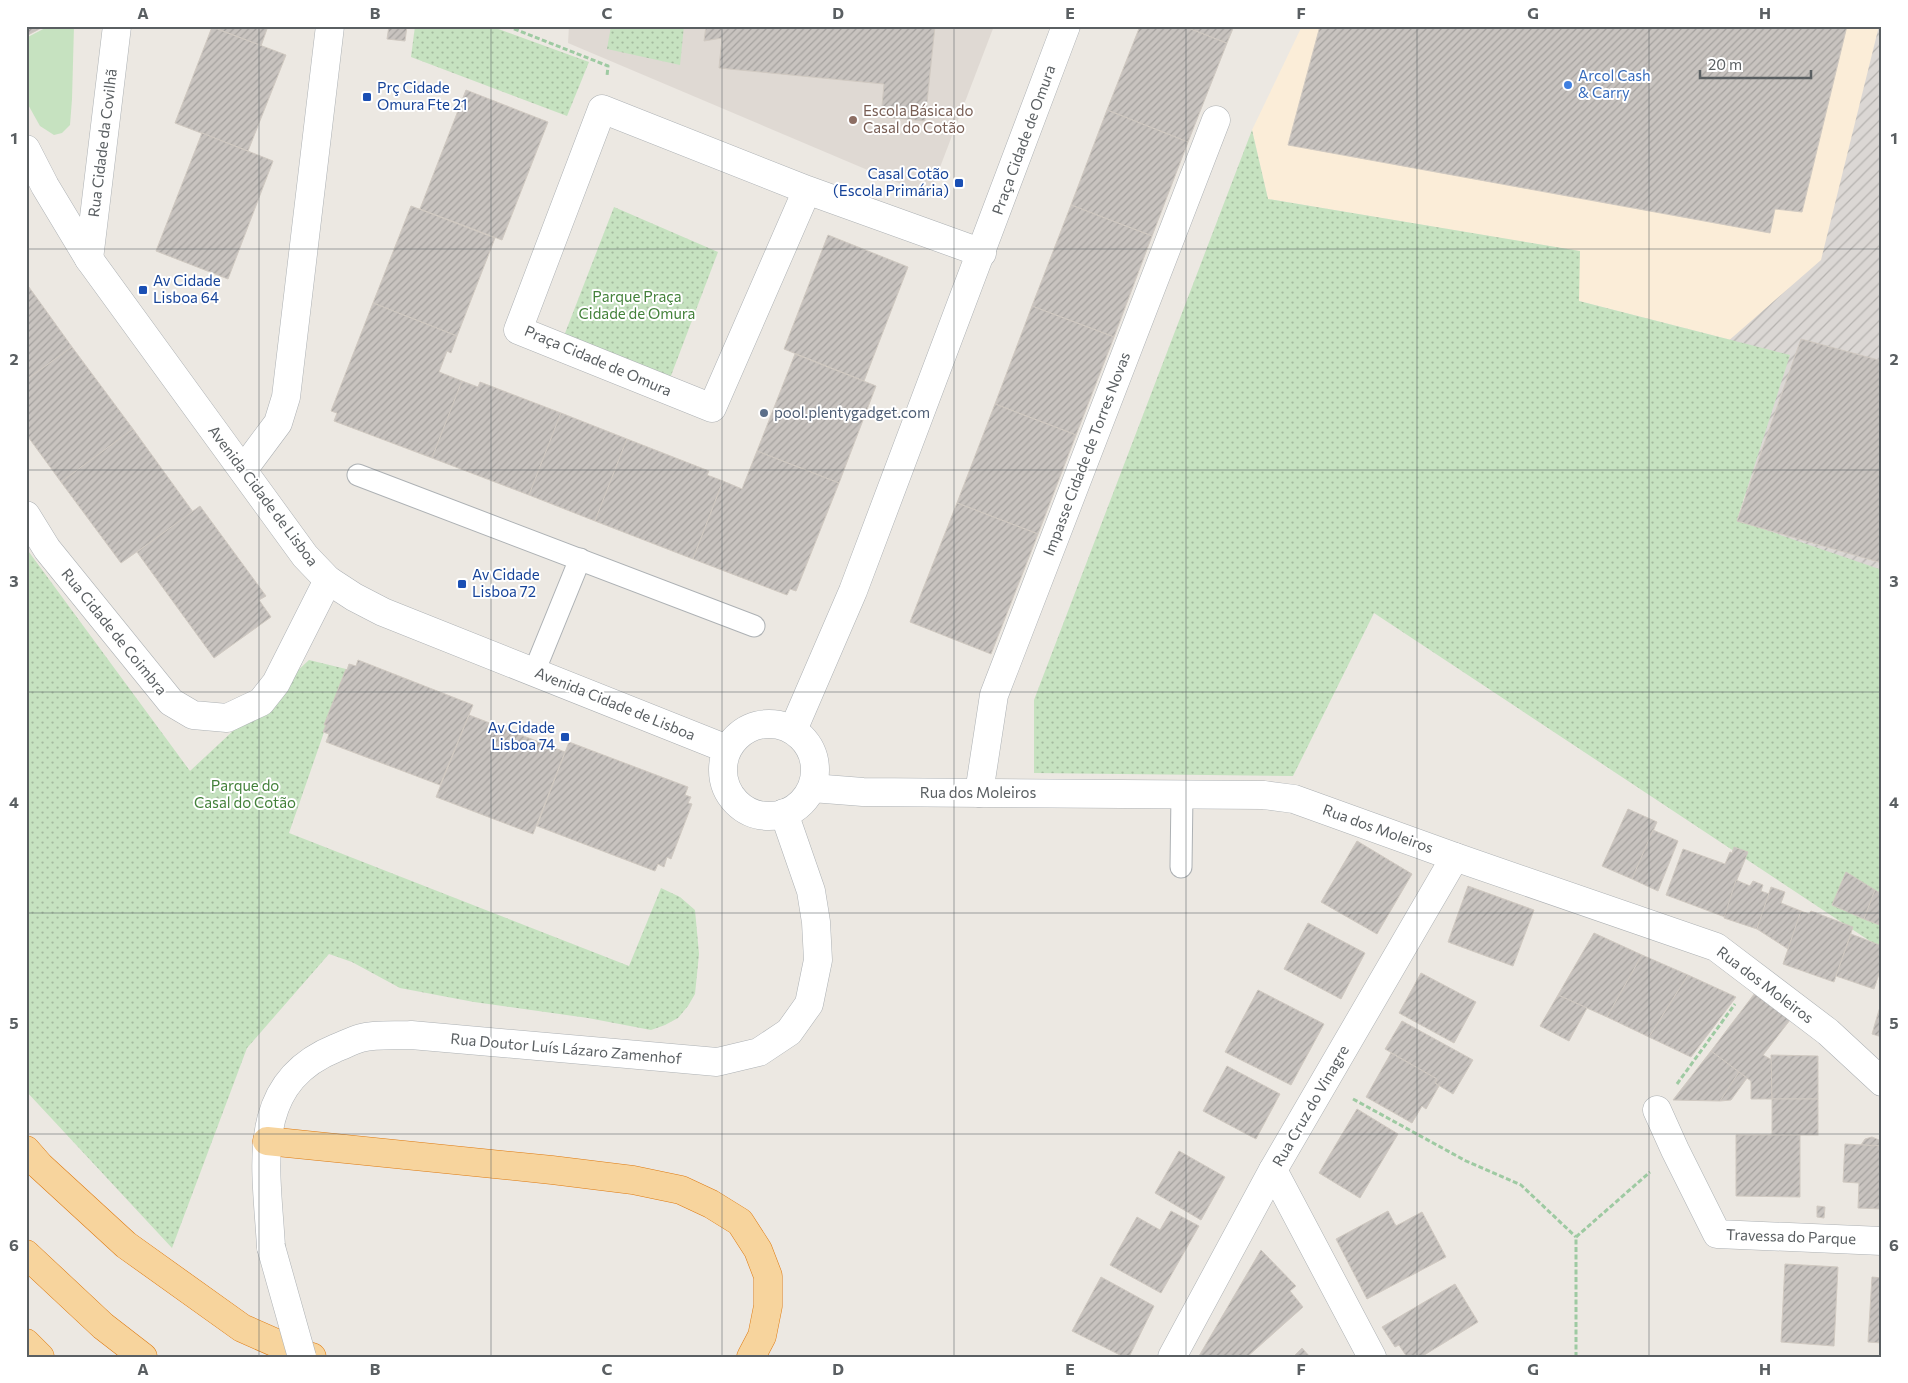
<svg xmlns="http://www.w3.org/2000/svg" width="1908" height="1383" font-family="Commissioner,sans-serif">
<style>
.commercial{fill:#fbedd8}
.industrial{fill:url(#industrial-furrows)}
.education{fill:#dfd9d3}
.grass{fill:url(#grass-dots)}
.garden{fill:#c6e2c0}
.building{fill:url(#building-hatch);stroke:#d0c9c1}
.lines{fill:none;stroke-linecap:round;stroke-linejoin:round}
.service-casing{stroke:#adb1b4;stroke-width:23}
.minor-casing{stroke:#adb1b4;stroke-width:29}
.tertiary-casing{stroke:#adb1b4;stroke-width:29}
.trunk-casing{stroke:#de7a10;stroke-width:29}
.path{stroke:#9ecaa2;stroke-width:3;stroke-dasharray:5 2.5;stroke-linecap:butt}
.service{stroke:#fff;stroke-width:21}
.minor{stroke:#fff;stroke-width:28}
.tertiary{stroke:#fff;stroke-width:28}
.trunk{stroke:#f7d49d;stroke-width:28}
.tertiary-bridge-casing{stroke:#adb1b4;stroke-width:29;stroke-linecap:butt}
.tertiary-bridge{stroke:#fff;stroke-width:28}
.grid{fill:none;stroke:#5a5f62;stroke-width:1;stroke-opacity:0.55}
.shop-dot{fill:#3f7fe0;stroke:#fff;stroke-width:2}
.transit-dot{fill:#1a4fb4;stroke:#fff;stroke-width:2}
.education-dot{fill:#8d6e63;stroke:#fff;stroke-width:2}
.service-dot{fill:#5c6f8a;stroke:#fff;stroke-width:2}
.labels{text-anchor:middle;stroke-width:4;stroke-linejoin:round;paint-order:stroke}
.shop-label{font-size:15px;fill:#366cbe;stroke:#fff;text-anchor:start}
.transit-label{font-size:15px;fill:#164399;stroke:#fff;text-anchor:start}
.education-label{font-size:15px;fill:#785e54;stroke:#fff;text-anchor:start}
.street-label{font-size:15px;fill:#5a5f62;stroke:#fff}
.park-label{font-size:15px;fill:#43813a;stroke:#fff}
.service-label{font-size:15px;fill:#4e5e75;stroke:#fff;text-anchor:start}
.neatline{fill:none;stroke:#5a5f62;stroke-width:2}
.grid-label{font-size:16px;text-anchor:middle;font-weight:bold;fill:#5a5f62}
</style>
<defs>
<pattern id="industrial-furrows" width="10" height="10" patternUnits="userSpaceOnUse" patternTransform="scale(1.25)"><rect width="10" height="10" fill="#dbd7d4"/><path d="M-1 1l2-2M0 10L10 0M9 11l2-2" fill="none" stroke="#b5b2af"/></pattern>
<pattern id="grass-dots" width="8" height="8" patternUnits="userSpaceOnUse" patternTransform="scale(1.25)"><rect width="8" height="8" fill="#c6e2c0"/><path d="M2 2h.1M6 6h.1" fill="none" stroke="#a4ba9f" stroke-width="1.8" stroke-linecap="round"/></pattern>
<pattern id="building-hatch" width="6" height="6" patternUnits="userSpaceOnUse" patternTransform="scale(1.25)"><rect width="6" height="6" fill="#c8c3bf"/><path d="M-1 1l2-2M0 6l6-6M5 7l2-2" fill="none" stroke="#a5a29f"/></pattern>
</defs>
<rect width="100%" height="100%" fill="#ece8e2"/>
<path class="commercial" d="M 1302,26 L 1882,26 L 1882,350 L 1790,355 L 1579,301 L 1579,251 L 1268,199 L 1252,130 Z"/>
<path class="industrial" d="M 1879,26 L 1882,26 L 1882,705 L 1786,652 L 1710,357 L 1821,260 Z"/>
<path class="education" d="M 569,26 L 994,26 L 929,196 L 568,43 Z"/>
<g class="grass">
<path d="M 415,26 L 490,26 L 589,62 L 567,116 L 411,57 Z"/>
<path d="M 611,26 L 684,26 L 680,65 L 607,49 Z"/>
<path d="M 1252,130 L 1268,199 L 1580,251 L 1579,301 L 1790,355 L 1737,520 L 1882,570 L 1882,949 L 1374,613 L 1293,776 L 1034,773 L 1034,700 Z"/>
<path d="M 614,207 L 718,252 L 669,381 L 562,341 Z"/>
<path d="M 26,548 L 190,771 L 309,660 L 346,669 L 289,833 L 629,966 L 661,888 L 680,897 L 695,910 L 699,954 L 695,994 L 688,1006 L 678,1018 L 665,1025 L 651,1030 L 588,1018 L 474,1002 L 400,988 L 352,962 L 329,954 L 247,1048 L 172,1248 L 26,1091 Z"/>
</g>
<path class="garden" d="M 49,26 L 74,26 L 72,99 L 70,125 L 62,133 L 54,135 L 40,126 L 26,101 L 26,38 Z"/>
<g class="building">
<path d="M 26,26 L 45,26 L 26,36 Z"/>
<path d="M 210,26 L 268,26 L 261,46 Z"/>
<path d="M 389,26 L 407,26 L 405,41 L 387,39 Z"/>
<path d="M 706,26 L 935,26 L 925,121 L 881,117 L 884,84 L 719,68 L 722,38 L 704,41 Z"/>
<path d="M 1140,26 L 1183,26 L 1227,43 L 1188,142 L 1107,110 Z"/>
<path d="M 1183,26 L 1234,26 L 1227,43 Z"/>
<path d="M 1320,26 L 1847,26 L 1802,212 L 1775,209 L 1770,233 L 1288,145 Z"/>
<path d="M 212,27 L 286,55 L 248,151 L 175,123 Z"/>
<path d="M 466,90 L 548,122 L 502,240 L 420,209 Z"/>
<path d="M 1107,110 L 1188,142 L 1152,236 L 1071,205 Z"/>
<path d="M 202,133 L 273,161 L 228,279 L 156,251 Z"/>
<path d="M 1071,205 L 1152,236 L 1114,337 L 1032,306 Z"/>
<path d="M 411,206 L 495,238 L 457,336 L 373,303 Z"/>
<path d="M 828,235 L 908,267 L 864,381 L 784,349 Z"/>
<path d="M 26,283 L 72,347 L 26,380 Z"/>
<path d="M 373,303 L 457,336 L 451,353 L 447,351 L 439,372 L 462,381 L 432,458 L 334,421 L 337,413 L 331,411 Z"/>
<path d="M 1032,306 L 1114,337 L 1076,435 L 995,404 Z"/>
<path d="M 1801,339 L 1882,361 L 1882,563 L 1737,521 Z"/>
<path d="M 72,347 L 133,429 L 61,482 L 26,434 L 26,380 Z"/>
<path d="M 795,354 L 876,386 L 839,483 L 757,451 Z"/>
<path d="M 462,381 L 478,387 L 480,382 L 561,413 L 529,495 L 432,458 Z"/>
<path d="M 995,404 L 1076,435 L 1038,534 L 957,503 Z"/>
<path d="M 561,413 L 627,439 L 595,521 L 529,495 Z"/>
<path d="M 133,429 L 193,512 L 121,563 L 61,482 Z"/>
<path d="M 627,439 L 709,471 L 707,475 L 723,481 L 693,559 L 595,521 Z"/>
<path d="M 757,451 L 839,483 L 796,591 L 790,589 L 787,595 L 693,559 L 723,481 L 742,489 Z"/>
<path d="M 957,503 L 1038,534 L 991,654 L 910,622 Z"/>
<path d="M 200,506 L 266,596 L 259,600 L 271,617 L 214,658 L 137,552 Z"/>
<path d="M 358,660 L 473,705 L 440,785 L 326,742 L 329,734 L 323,732 L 326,725 L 324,725 L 346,669 L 347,670 L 349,664 L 356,666 Z"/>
<path d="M 469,715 L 565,752 L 533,834 L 436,797 Z"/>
<path d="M 569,742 L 688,787 L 685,795 L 691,797 L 688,803 L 692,804 L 671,859 L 667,857 L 664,867 L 658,864 L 655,871 L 537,826 Z"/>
<path d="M 1628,809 L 1657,822 L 1632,879 L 1602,866 Z"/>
<path d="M 1653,830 L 1678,841 L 1658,891 L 1632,879 Z"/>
<path d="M 1357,841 L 1412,874 L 1377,934 L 1321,902 Z"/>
<path d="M 1734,847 L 1748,852 L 1736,882 L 1725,917 L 1666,895 L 1683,849 L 1725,864 L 1730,852 L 1732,853 Z"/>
<path d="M 1846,872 L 1875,890 L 1864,919 L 1832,905 Z"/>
<path d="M 1736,880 L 1750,886 L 1753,881 L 1763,885 L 1761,891 L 1769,894 L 1757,929 L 1724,918 Z"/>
<path d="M 1468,886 L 1534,910 L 1513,966 L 1448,942 Z"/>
<path d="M 1771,887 L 1785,892 L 1781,903 L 1801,911 L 1788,949 L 1757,929 Z"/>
<path d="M 1875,890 L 1882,894 L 1882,926 L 1864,919 Z"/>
<path d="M 1801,911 L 1809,914 L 1811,911 L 1853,927 L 1834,982 L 1783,964 Z"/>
<path d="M 1308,923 L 1365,953 L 1341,999 L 1284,969 Z"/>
<path d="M 1594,933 L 1642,955 L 1607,1017 L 1558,995 Z"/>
<path d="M 1851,934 L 1882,946 L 1882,965 L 1874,989 L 1836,976 Z"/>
<path d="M 1642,955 L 1688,975 L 1649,1037 L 1607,1017 Z"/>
<path d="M 1421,973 L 1476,1002 L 1454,1043 L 1399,1013 Z"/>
<path d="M 1688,975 L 1736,997 L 1691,1057 L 1649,1037 Z"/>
<path d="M 1258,990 L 1324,1024 L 1291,1085 L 1225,1052 Z"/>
<path d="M 1755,993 L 1790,1020 L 1763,1055 L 1772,1060 L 1772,1099 L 1751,1099 L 1751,1081 L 1711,1051 Z"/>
<path d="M 1558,995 L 1587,1008 L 1569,1041 L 1540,1026 Z"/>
<path d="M 1882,1000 L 1882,1037 L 1872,1034 Z"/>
<path d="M 1402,1021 L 1473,1060 L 1453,1094 L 1435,1083 L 1437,1079 L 1385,1049 Z"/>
<path d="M 1711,1051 L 1739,1072 L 1720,1101 L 1673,1100 Z"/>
<path d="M 1391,1053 L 1437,1079 L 1435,1083 L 1439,1086 L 1426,1109 L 1422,1106 L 1412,1123 L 1366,1097 Z"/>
<path d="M 1771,1055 L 1818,1056 L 1818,1099 L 1772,1099 Z"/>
<path d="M 1227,1066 L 1280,1094 L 1256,1139 L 1203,1111 Z"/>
<path d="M 1739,1072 L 1747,1078 L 1731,1100 L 1720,1101 Z"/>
<rect x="1772" y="1099" width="46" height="36"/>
<path d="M 1357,1109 L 1398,1134 L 1360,1198 L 1319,1173 Z"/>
<path d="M 1736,1135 L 1800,1135 L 1800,1197 L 1736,1196 Z"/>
<path d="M 1872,1137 L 1879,1140 L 1882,1146 L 1861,1145 L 1865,1139 Z"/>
<path d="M 1845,1144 L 1882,1146 L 1882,1209 L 1858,1208 L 1859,1183 L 1843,1182 Z"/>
<path d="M 1179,1151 L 1225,1177 L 1201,1220 L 1155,1193 Z"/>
<path d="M 1817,1206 L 1825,1207 L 1824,1218 L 1817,1217 Z"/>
<path d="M 1171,1211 L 1199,1226 L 1161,1293 L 1110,1265 L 1137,1217 L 1160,1230 Z"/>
<path d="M 1388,1211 L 1396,1226 L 1422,1212 L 1446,1257 L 1367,1299 L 1336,1239 Z"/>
<path d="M 1261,1250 L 1296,1286 L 1290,1291 L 1303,1307 L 1247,1357 L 1201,1357 L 1199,1356 Z"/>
<path d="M 1785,1264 L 1838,1267 L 1834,1346 L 1781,1342 Z"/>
<path d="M 1101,1277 L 1154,1306 L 1129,1357 L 1124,1357 L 1072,1331 Z"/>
<path d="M 1872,1277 L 1882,1278 L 1882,1343 L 1868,1342 Z"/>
<path d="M 1455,1284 L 1478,1322 L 1421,1357 L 1407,1357 L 1399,1345 L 1395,1347 L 1382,1327 Z"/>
<path d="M 1302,1348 L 1310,1357 L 1293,1357 Z"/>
</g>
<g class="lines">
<defs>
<g id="service">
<path d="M 358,475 L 754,626"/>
<path d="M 534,672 L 580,559"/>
<path d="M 1181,867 L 1182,794"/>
</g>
<g id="minor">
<path d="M 807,190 L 712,408 L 518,330 L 602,109 L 807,190 L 982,253"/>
<path d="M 89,259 L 117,26"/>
<path d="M 243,470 L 278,423 L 286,397 L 330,26"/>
<path d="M 26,515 L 47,549 L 171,702 L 193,715 L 227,718 L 261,702 L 276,683 L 328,580"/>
<path d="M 793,730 L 853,591 L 1066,26"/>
<path d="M 812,788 L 863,792 L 1264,795 L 1294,799 L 1455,857 L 1716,947 L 1828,1032 L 1882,1082"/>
<path d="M 979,793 L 994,695 L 1216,120"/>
<path d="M 1657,1110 L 1675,1150 L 1717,1234 L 1882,1241"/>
<path d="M 1273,1170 L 1372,1357"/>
<path d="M 1172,1357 L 1273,1170 L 1455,857"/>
</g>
<g id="tertiary">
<path d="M 26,149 L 45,186 L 89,259 L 305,556 L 328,580 L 354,597 L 383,612 L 727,749"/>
<circle cx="769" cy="770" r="46"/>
<path d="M 271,1247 C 267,1170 247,1084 336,1048 C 344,1045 353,1040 361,1038 C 376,1034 395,1036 411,1035 L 717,1062 L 759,1052 L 789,1032 L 809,1004 L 818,960 L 816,922 L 811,891 L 784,813"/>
</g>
<g id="trunk">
<path d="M 267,1141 L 552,1170 L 633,1180 L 681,1190 L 711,1204 L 740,1222 L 758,1250 L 768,1276 L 768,1306 L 762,1336 L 751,1357"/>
<path d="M 26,1150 L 40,1166 L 126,1245 L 242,1328 L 301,1354 L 312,1357"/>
<path d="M 26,1254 L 103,1326 L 143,1357"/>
<path d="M 26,1343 L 40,1357"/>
</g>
</defs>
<use href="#service" class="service-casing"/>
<use href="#minor" class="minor-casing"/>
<use href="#tertiary" class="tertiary-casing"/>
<use href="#trunk" class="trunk-casing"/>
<g class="path">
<path d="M 507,26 L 608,66 L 607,76"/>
<path d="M 1677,1084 L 1735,1004"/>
<path d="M 1353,1099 L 1466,1161 L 1521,1185 L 1576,1237"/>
<path d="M 1576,1357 L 1576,1237 L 1650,1172"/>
</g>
<use href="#service" class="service"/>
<use href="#minor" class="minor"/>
<use href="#tertiary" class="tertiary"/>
<use href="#trunk" class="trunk"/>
<defs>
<path id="tertiary-bridge" d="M 271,1247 L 302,1357"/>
</defs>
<use href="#tertiary-bridge" class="tertiary-bridge-casing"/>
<use href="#tertiary-bridge" class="tertiary-bridge"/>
</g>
<path class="grid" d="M 259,26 L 259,1357M 491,26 L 491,1357M 722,26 L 722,1357M 954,26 L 954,1357M 1186,26 L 1186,1357M 1417,26 L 1417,1357M 1649,26 L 1649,1357M 26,249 L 1882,249M 26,470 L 1882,470M 26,692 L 1882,692M 26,913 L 1882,913M 26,1134 L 1882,1134"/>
<circle class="shop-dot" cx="1568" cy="85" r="5"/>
<g class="transit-dot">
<rect x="362" y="92" width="10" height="10" rx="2.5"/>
<rect x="954" y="178" width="10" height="10" rx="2.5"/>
<rect x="138" y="285" width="10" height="10" rx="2.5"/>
<rect x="457" y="579" width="10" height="10" rx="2.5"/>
<rect x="560" y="732" width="10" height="10" rx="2.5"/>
</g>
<circle class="education-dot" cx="853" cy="120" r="5"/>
<circle class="service-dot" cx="764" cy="413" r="5"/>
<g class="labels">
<g class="shop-label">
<text x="1578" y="81">Arcol Cash<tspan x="1578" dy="17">&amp; Carry</tspan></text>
</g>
<g class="transit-label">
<text x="377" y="93">Prç Cidade<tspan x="377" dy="17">Omura Fte 21</tspan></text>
<text x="949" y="179" text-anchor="end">Casal Cotão<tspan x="949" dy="17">(Escola Primária)</tspan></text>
<text x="153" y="286">Av Cidade<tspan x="153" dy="17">Lisboa 64</tspan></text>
<text x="472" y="580">Av Cidade<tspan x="472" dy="17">Lisboa 72</tspan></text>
<text x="555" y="733" text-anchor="end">Av Cidade<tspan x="555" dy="17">Lisboa 74</tspan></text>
</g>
<g class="education-label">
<text x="863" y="116">Escola Básica do<tspan x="863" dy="17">Casal do Cotão</tspan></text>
</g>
<g class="street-label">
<text transform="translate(1024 140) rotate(-70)" y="5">Praça Cidade de Omura</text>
<text transform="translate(103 143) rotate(-83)" y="5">Rua Cidade da Covilhã</text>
<text transform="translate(598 361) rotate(23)" y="5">Praça Cidade de Omura</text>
<text transform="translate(1087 454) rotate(-69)" y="5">Impasse Cidade de Torres Novas</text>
<text transform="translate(263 496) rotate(53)" y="5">Avenida Cidade de Lisboa</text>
<text transform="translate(114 632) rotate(51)" y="5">Rua Cidade de Coimbra</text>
<text transform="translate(615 704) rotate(22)" y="5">Avenida Cidade de Lisboa</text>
<text x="978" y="798">Rua dos Moleiros</text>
<text transform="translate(1378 829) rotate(20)" y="5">Rua dos Moleiros</text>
<text transform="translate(1765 985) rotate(37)" y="5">Rua dos Moleiros</text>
<text transform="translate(566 1049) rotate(5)" y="5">Rua Doutor Luís Lázaro Zamenhof</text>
<text transform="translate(1311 1106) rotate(-60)" y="5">Rua Cruz do Vinagre</text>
<text transform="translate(1791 1237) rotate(2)" y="5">Travessa do Parque</text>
</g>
<g class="park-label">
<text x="637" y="302">Parque Praça<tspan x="637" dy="17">Cidade de Omura</tspan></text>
<text x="245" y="791">Parque do<tspan x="245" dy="17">Casal do Cotão</tspan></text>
</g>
<g class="service-label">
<text x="774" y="418">pool.plentygadget.com</text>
</g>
</g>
<rect width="1908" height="1383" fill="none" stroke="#ffffff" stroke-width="55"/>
<path d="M1700 70v8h111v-8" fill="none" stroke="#5a5f62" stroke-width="2.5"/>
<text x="1708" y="70" font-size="15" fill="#5a5f62" stroke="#ffffff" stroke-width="4" paint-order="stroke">20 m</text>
<rect x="28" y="28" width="1852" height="1328" class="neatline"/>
<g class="grid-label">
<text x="143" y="19">A</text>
<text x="375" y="19">B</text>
<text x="607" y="19">C</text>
<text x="838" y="19">D</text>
<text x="1070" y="19">E</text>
<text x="1301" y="19">F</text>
<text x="1533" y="19">G</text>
<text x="1765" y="19">H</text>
<text x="14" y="144">1</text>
<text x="1894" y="144">1</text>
<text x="14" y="365">2</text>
<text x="1894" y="365">2</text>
<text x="14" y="587">3</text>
<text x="1894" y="587">3</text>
<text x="14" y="808">4</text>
<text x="1894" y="808">4</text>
<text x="14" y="1029">5</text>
<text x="1894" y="1029">5</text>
<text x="14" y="1251">6</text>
<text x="1894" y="1251">6</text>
<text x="143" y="1375">A</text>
<text x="375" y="1375">B</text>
<text x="607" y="1375">C</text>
<text x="838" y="1375">D</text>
<text x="1070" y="1375">E</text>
<text x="1301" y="1375">F</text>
<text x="1533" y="1375">G</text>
<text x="1765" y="1375">H</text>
</g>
</svg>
